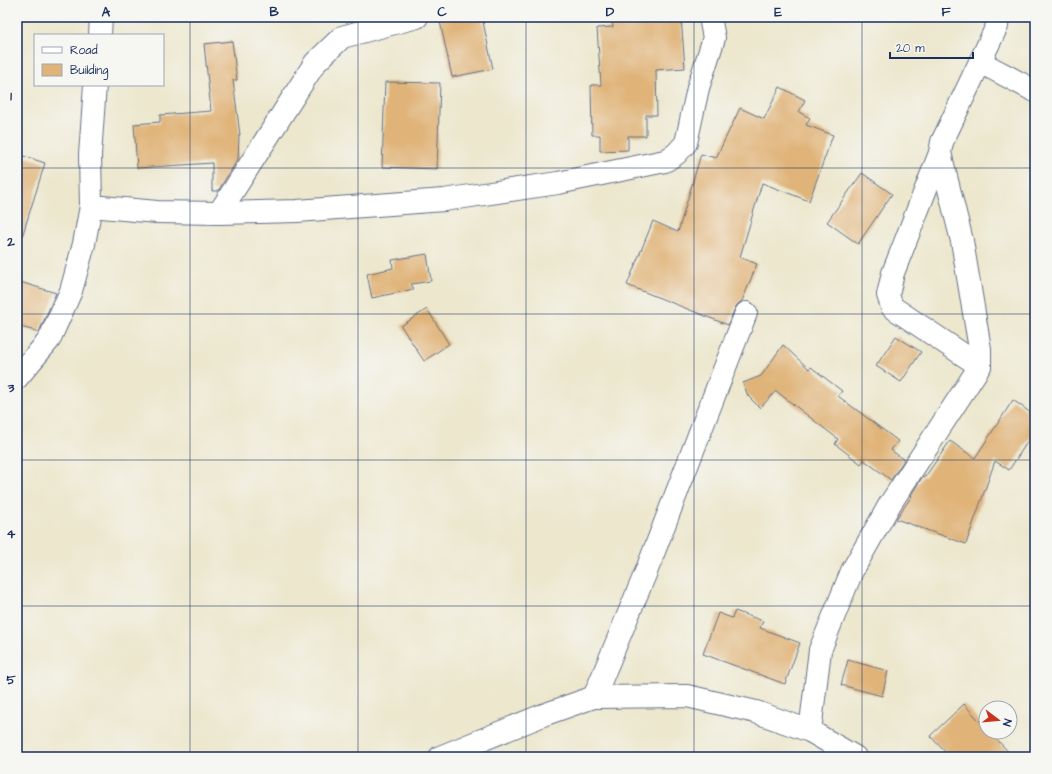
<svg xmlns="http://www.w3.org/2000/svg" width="1052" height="774" font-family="'Architects Daughter',sans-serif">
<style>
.building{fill:#e0b479}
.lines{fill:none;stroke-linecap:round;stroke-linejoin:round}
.minor-casing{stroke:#646f85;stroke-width:24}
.tertiary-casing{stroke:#646f85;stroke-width:24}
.minor{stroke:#fff;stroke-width:22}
.tertiary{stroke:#fff;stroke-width:22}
.grid{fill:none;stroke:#1b2f5e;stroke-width:1;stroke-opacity:0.55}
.neatline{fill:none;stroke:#1b2f5e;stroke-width:1.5}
.grid-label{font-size:13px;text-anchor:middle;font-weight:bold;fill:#1b2f5e}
</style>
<rect width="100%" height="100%" fill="#f6f6f2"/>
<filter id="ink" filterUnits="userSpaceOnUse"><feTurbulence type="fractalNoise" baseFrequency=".025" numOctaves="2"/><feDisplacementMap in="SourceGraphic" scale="8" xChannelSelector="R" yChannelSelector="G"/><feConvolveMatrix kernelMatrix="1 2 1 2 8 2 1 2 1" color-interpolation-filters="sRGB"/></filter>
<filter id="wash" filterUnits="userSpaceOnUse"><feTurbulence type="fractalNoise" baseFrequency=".012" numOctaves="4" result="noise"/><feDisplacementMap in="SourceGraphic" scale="16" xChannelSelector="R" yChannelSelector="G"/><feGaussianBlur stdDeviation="0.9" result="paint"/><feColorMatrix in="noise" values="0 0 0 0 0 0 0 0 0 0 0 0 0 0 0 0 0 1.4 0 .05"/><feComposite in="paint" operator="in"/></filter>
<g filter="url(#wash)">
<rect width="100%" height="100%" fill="#ece7cd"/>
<g id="blocks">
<g class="building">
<path d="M 439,17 L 482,17 L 493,69 L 452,77 Z"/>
<path d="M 612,17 L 681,17 L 685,68 L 656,70 L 657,115 L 646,115 L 646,136 L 628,136 L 628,150 L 600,151 L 600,135 L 592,135 L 591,85 L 601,85 L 597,28 L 613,27 Z"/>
<path d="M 232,41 L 237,80 L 233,80 L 240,135 L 239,135 L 238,159 L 218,191 L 212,191 L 212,163 L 137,168 L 134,124 L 160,122 L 160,115 L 211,111 L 204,44 Z"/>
<path d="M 385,82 L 440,83 L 437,169 L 382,167 Z"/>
<path d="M 780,87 L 805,100 L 799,112 L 810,118 L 806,125 L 833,135 L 809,201 L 762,183 L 740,257 L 757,264 L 742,301 L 738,304 L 735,308 L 728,325 L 627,285 L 653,221 L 678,232 L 701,154 L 716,158 L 740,108 L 764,119 Z"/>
<path d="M 17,154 L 45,163 L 22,237 L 17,236 Z"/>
<path d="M 862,173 L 892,194 L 858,244 L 827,222 Z"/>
<path d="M 427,254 L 431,281 L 411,284 L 414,289 L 372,298 L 367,274 L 393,268 L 392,260 Z"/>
<path d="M 17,281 L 56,293 L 39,332 L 17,326 Z"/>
<path d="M 427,309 L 449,344 L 424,361 L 401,326 Z"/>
<path d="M 896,336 L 921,352 L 901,382 L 876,366 Z"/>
<path d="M 783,345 L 809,369 L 811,367 L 842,391 L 838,396 L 898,441 L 891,450 L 904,460 L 891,480 L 864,460 L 861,464 L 835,444 L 838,439 L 776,391 L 760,408 L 748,396 L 743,383 L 761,376 Z"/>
<path d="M 1013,400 L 1035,416 L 1035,430 L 1009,470 L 995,461 L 966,544 L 896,519 L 912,496 L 911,495 L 923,476 L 925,477 L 950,441 L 975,458 Z"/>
<path d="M 735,611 L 763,621 L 760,628 L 800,643 L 785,684 L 703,654 L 718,613 L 732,618 Z"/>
<path d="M 848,660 L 888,671 L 882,696 L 841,685 Z"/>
<path d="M 964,704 L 986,728 L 986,732 L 990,732 L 1013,757 L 950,757 L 930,736 Z"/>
</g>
</g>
</g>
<g filter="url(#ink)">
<use href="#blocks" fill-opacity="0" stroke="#646f85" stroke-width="1"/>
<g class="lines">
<defs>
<g id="minor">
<path d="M 100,35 L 101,17"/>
<path d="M 980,62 L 1035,91"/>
<path d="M 940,153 L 893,273 L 888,295 L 892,307 L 980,366"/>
<path d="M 91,206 L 157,212 L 219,213 L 297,211 L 444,200 L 558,183 L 665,161 L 676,154 L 686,143 L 698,88 L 714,38 L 710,17"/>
<path d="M 219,213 L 315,63 L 342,37 L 417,17"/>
<path d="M 17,378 L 49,340 L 71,291 L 84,244 L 91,206 L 90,155 L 95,85"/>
<path d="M 594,697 L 646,572 L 746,313"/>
<path d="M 810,731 L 820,650 L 852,571 L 890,504 L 980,366 L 980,349 L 962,241 L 940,153 L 942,142 L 997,26 L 998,17"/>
</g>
<path id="tertiary" d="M 440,757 L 543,715 L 594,697 L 687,696 L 756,712 L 810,731 L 855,757"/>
</defs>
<use href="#minor" class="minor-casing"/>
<use href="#tertiary" class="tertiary-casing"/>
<use href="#minor" class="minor"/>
<use href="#tertiary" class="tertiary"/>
</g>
</g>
<path class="grid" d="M 190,17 L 190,757M 358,17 L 358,757M 526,17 L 526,757M 694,17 L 694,757M 862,17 L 862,757M 17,168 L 1035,168M 17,314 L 1035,314M 17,460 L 1035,460M 17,606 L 1035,606"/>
<rect width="1052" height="774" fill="none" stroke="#f6f6f2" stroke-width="44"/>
<rect x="34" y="34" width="130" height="52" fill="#f6f6f2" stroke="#9ea6b7"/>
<rect x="42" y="47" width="20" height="6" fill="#ffffff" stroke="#9ea6b7"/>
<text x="70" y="54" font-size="12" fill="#1b2f5e">Road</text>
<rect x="42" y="64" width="20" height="12" fill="#e0b479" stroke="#9ea6b7"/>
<text x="70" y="74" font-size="12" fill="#1b2f5e">Building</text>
<g transform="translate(998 720) rotate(106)"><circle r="19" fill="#f6f6f2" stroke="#9ea6b7"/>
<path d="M0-3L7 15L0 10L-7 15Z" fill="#c8321e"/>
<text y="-6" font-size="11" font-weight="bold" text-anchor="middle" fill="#1b2f5e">N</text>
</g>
<path d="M890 52v6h83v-6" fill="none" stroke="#1b2f5e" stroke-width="2"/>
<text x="896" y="52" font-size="12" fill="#1b2f5e" stroke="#f6f6f2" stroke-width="3" paint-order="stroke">20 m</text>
<rect x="22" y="22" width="1008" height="730" class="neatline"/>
<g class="grid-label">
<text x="106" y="16">A</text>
<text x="274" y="16">B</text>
<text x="442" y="16">C</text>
<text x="610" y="16">D</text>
<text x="778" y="16">E</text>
<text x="946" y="16">F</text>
<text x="11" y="100">1</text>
<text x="11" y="246">2</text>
<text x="11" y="392">3</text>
<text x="11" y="538">4</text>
<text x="11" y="684">5</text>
</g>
</svg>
